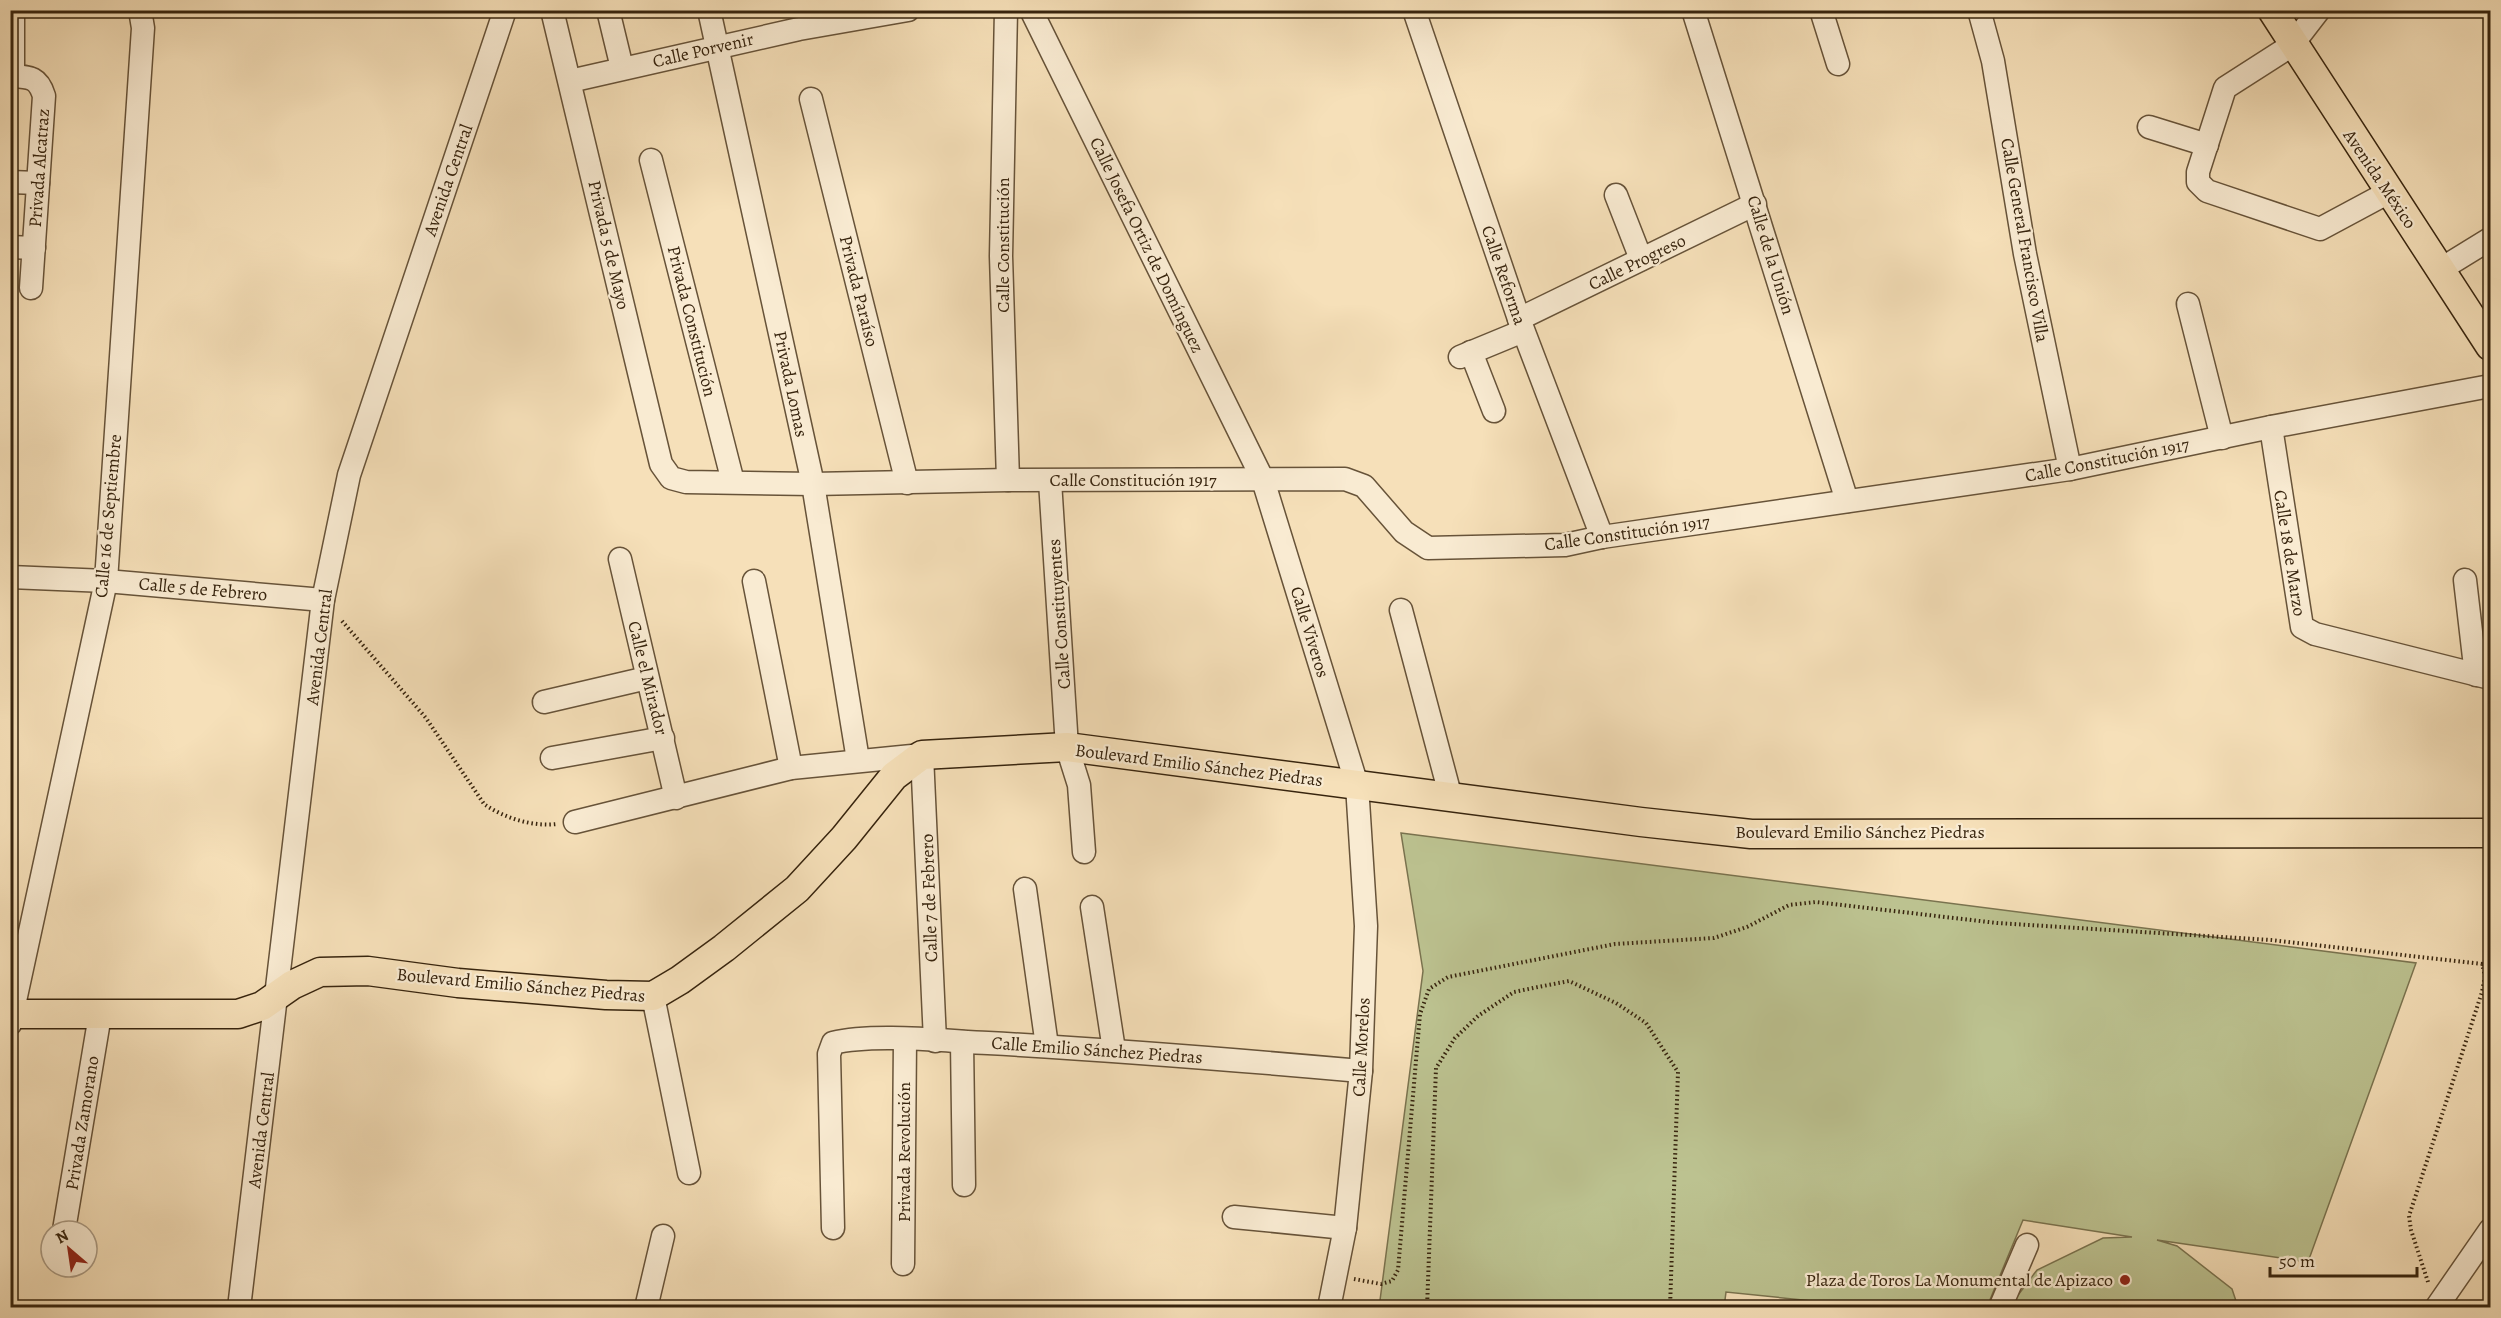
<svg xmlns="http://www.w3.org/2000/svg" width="2501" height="1318" font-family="Alegreya,serif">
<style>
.green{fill:#bcc290;stroke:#7a734f;stroke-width:1.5}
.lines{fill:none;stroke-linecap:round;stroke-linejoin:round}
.minor-casing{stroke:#675339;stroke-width:25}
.major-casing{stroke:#37240e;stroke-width:31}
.path{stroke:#37240e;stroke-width:4;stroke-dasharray:1.5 3;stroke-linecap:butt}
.minor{stroke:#f9ebd2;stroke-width:22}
.major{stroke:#f6e0b9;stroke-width:28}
.poi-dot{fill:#8f2418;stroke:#f9ebd2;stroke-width:2}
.labels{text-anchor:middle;stroke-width:4.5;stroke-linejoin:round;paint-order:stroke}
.street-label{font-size:18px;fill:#37240e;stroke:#f9ebd2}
.poi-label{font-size:18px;fill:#37240e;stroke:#f9ebd2;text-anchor:end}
</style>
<rect width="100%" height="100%" fill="#f6e0b9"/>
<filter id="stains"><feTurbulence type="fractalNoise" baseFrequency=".00333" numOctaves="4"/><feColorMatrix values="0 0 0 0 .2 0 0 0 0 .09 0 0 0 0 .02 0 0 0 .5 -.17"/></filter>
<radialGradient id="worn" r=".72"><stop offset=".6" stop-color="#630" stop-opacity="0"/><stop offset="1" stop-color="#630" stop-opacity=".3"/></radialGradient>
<path class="green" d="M 1401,833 L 2416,963 L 2308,1262 L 2157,1240 L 2177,1246 L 2232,1289 L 2238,1307 L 2009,1307 L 2037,1270 L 2103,1238 L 2132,1237 L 2023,1220 L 1987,1307 L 1871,1307 L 1726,1292 L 1724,1308 L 1379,1308 L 1423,971 Z"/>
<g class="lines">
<defs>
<g id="minor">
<path d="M 552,10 L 661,464 L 671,478 L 686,482 L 813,484 L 1008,480 L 1345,479 L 1364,486 L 1404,532 L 1428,548 L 1565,545 L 1602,537 L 2070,469 L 2271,427 L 2490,386"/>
<path d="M 608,10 L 622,68"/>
<path d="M 709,10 L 813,484 L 858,760"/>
<path d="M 1006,10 L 1001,256 L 1008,480"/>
<path d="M 1031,10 L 1263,480 L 1357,785 L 1366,926 L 1361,1071 L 1345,1228 L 1329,1308"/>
<path d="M 1414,10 L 1519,319 L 1602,537"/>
<path d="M 1693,10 L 1847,501"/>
<path d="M 1821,10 L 1838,64"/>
<path d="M 1979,10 L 1993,61 L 2025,254 L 2070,469"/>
<path d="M 2319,10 L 2292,45 L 2225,88 L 2198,172 L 2198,182 L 2207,191 L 2320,229 L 2389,192"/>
<path d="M 10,76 C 29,77 38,76 44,96 L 31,288"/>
<path d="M 13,76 L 13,10"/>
<path d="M 570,81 L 799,29 L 908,10"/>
<path d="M 811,99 L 907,483"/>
<path d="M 2149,127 L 2207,145"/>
<path d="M 651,160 L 733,482"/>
<path d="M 10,182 L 38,183"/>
<path d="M 1616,195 L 1641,259"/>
<path d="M 10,247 L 34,248"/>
<path d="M 2441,269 L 2490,239"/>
<path d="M 2188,304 L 2222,438"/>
<path d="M 1519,319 L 1755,204"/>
<path d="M 1471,352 L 1494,411"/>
<path d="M 1460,357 L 1523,331"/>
<path d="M 2271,427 L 2302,627 L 2315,634 L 2490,678"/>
<path d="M 1050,481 L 1067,747 L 1079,785 L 1084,852"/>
<path d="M 620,559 L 676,798"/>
<path d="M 10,577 L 106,581 L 323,600"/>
<path d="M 2465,580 L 2476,675"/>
<path d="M 754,581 L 791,768"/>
<path d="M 1401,610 L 1451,798"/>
<path d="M 544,702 L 647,678"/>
<path d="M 552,758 L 663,738"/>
<path d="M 575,822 L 791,768 L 922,755 L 935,1041"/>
<path d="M 1025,889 L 1047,1046"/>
<path d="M 1092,907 L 1114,1050"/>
<path d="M 653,996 L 689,1173"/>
<path d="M 10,1024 L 106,581 L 143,28 L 140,10"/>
<path d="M 962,1042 L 964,1185"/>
<path d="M 1234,1217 L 1345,1228"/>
<path d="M 833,1228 L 829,1054 L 833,1043 C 874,1033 944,1041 988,1043 C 1113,1050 1237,1060 1361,1071"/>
<path d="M 64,1230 L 100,1015"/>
<path d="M 903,1264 L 905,1040"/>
<path d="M 239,1308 L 323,600 L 349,475 L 505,10"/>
<path d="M 646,1308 L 663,1236"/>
<path d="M 2000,1308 L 2027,1245"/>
<path d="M 2436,1308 L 2490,1230"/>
</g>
<g id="major">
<path d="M 2272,10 L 2490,346"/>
<path d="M 10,1014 L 238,1014 L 262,1006 L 292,985 L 320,972 L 368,971 L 458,983 L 606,995 L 653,996 L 680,980 L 724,948 L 797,889 L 844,838 L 894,776 L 922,755 L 1067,747 L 1641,822 L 1751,834 L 2490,833"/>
</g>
</defs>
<use href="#minor" class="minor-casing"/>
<use href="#major" class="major-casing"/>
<g class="path">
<path d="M 342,621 L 426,718 L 484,804 C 504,818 533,827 557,824"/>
<path d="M 2482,964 L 2490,965"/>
<path d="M 1354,1279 L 1381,1284 L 1392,1281 L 1398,1270 L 1420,1014 L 1429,989 L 1448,977 L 1615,944 L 1714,938 L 1747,927 L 1789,905 L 1816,902 L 1997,923 L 2271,940 L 2482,964 L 2485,976 L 2482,992 L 2409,1216 L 2411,1230 L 2428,1282"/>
<path d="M 1427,1308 L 1436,1068 L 1455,1038 L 1478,1016 L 1514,992 L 1538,987 L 1569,981 L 1616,1003 L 1646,1023 L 1678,1072 L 1670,1308"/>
</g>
<use href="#minor" class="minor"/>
<use href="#major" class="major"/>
</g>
<circle class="poi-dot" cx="2125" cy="1280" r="6"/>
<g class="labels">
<g class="street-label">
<text transform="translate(703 50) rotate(-13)" y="6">Calle Porvenir</text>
<text transform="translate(39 168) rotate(-86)" y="6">Privada Alcatraz</text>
<text transform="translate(2380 179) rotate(56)" y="6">Avenida México</text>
<text transform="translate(448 180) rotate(-71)" y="6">Avenida Central</text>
<text transform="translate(2025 240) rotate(80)" y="6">Calle General Francisco Villa</text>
<text transform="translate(609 245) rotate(77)" y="6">Privada 5 de Mayo</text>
<text transform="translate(1003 245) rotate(-90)" y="6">Calle Constitución</text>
<text transform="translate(1147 245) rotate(64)" y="6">Calle Josefa Ortiz de Domínguez</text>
<text transform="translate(1771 255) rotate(73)" y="6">Calle de la Unión</text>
<text transform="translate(1637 262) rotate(-26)" y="6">Calle Progreso</text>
<text transform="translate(1504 275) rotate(71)" y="6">Calle Reforma</text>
<text transform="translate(859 291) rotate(76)" y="6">Privada Paraíso</text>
<text transform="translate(692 321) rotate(76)" y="6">Privada Constitución</text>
<text transform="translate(791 384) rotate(78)" y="6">Privada Lomas</text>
<text transform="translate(2107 460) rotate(-11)" y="6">Calle Constitución 1917</text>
<text x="1133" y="486">Calle Constitución 1917</text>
<text transform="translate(108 516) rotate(-85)" y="6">Calle 16 de Septiembre</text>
<text transform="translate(1627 533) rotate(-8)" y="6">Calle Constitución 1917</text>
<text transform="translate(2290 553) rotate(81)" y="6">Calle 18 de Marzo</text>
<text transform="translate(203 589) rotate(5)" y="6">Calle 5 de Febrero</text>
<text transform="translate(1059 614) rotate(-94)" y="6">Calle Constituyentes</text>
<text transform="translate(1310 632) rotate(73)" y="6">Calle Viveros</text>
<text transform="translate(319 647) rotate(-83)" y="6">Avenida Central</text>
<text transform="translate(648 678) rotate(76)" y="6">Calle el Mirador</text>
<text transform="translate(1199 765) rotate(7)" y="6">Boulevard Emilio Sánchez Piedras</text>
<text x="1860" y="838">Boulevard Emilio Sánchez Piedras</text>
<text transform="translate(929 898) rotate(-92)" y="6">Calle 7 de Febrero</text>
<text transform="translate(521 985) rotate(5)" y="6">Boulevard Emilio Sánchez Piedras</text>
<text transform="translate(1361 1047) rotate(-87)" y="6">Calle Morelos</text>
<text transform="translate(1097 1050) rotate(4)" y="6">Calle Emilio Sánchez Piedras</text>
<text transform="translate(82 1123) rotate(-81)" y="6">Privada Zamorano</text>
<text transform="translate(261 1130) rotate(-83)" y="6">Avenida Central</text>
<text transform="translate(904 1152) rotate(-90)" y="6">Privada Revolución</text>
</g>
<g class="poi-label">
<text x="2113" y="1286">Plaza de Toros La Monumental de Apizaco</text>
</g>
</g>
<rect width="2501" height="1318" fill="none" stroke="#f6e0b9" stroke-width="36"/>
<rect x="12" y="12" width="2477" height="1294" fill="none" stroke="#37240e" stroke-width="3"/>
<rect x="18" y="18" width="2465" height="1282" fill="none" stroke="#37240e" stroke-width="1.5"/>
<g transform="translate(69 1249) rotate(331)"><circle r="28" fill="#f9ebd2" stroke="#ab9b84" stroke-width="1.5"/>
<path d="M0-4.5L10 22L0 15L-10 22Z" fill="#8f2418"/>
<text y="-9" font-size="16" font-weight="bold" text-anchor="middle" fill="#37240e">N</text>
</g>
<path d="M2270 1267v9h147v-9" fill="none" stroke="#37240e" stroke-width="3"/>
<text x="2279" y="1267" font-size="18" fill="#37240e" stroke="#f9ebd2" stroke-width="4.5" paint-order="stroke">50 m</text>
<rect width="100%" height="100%" filter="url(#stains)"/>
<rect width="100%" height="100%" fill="url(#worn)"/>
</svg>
